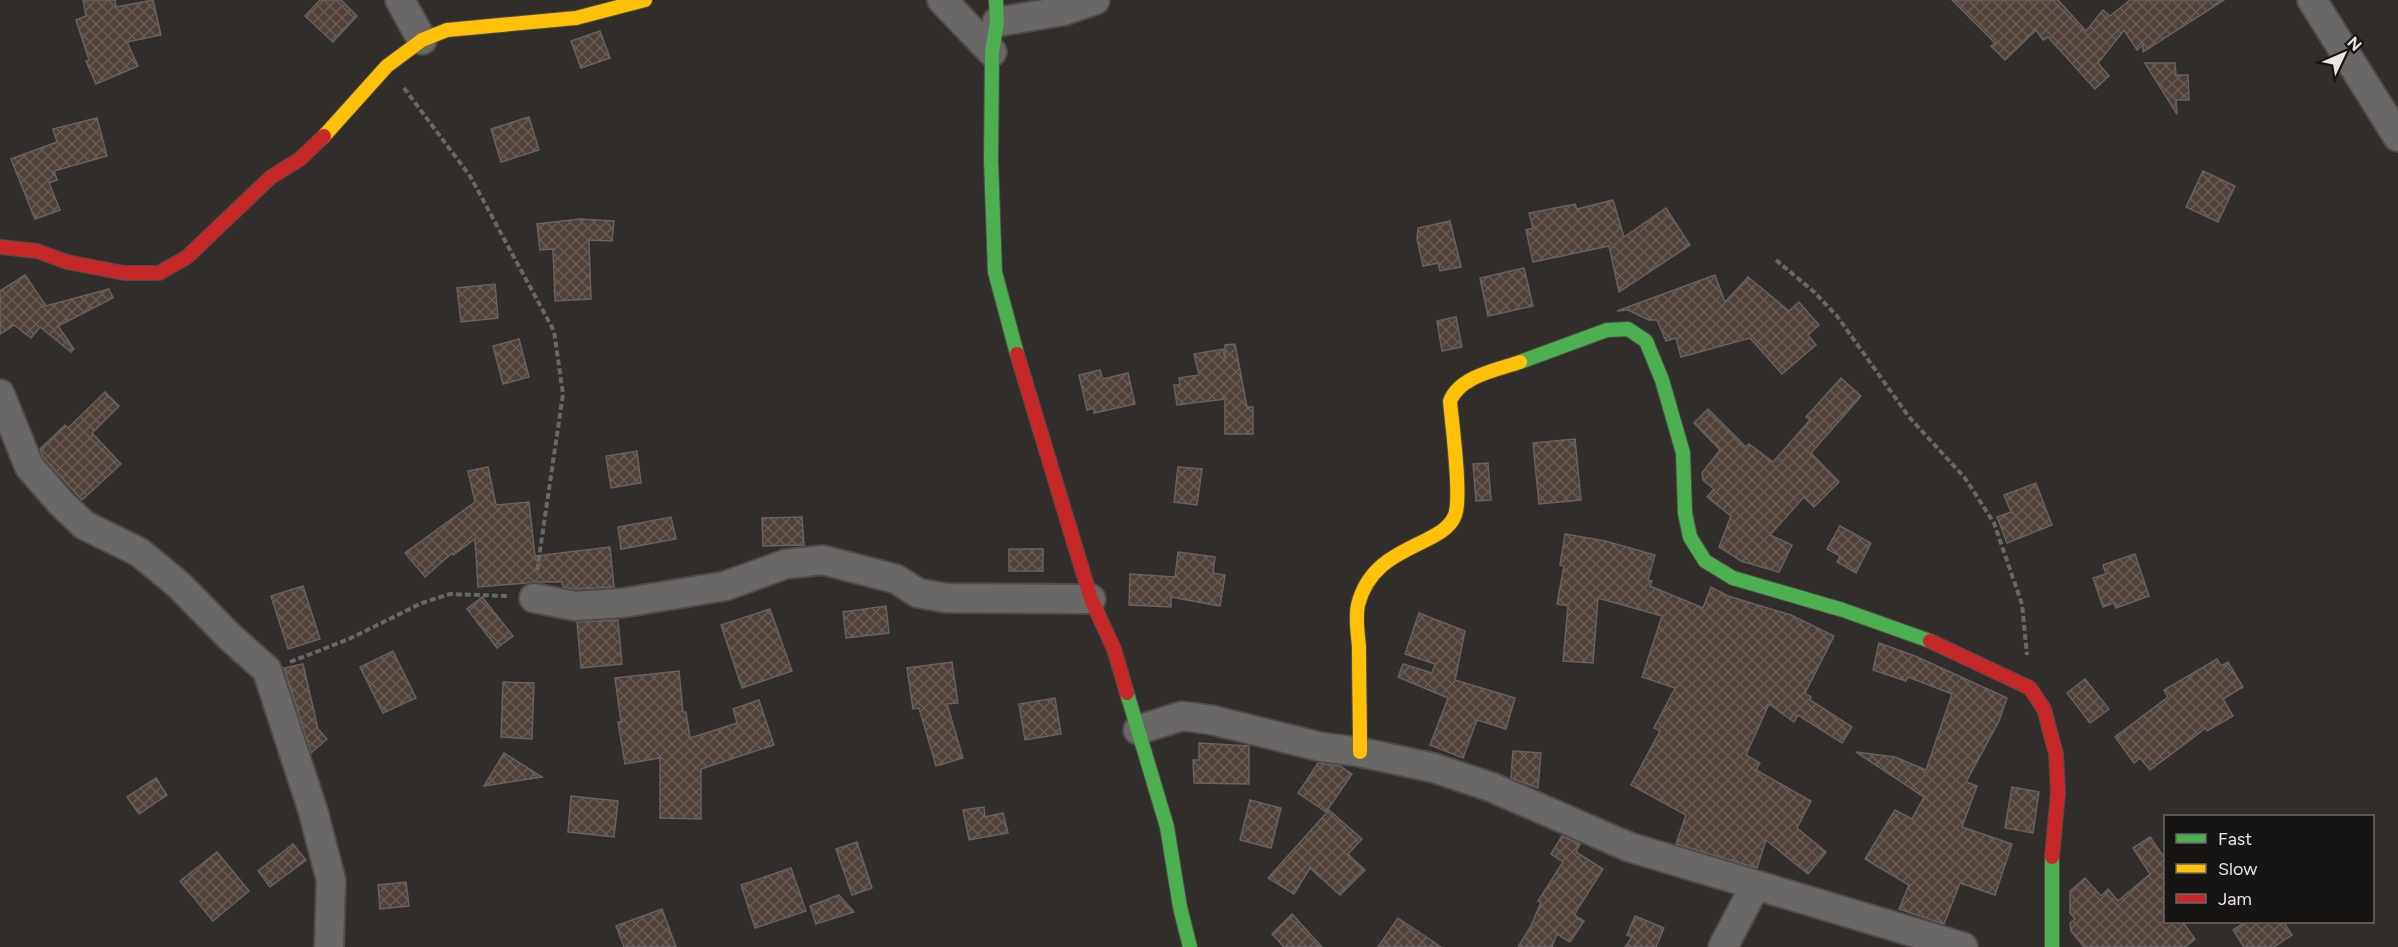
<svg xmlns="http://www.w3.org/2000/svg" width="2398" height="947" font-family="Figtree,sans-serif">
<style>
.building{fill:url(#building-cross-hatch);stroke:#666363;stroke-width:1.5}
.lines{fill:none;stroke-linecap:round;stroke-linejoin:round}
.street-casing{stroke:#4e4b4a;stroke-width:32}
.fast-casing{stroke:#4e4b4a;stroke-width:16}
.slow-casing{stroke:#4e4b4a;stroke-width:16}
.jam-casing{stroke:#4e4b4a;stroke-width:16}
.path{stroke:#6a6866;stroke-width:4;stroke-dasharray:6 3;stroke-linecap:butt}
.street{stroke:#6a6867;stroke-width:28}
.fast{stroke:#4caf50;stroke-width:14}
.slow{stroke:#ffc107;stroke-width:14}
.jam{stroke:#c62828;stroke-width:14}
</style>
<defs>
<pattern id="building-cross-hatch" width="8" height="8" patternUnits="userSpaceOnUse" patternTransform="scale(1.5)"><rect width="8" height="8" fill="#504238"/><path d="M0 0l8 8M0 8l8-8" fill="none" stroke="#695d55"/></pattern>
</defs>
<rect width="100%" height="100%" fill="#302d2b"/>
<g class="building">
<path d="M 83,0 L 115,0 L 116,7 L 153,0 L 161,35 L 127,42 L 138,66 L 96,84 L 86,61 L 89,60 L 76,20 L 86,16 Z"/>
<path d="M 320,0 L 341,0 L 357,16 L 333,42 L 305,16 Z"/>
<path d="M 1952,0 L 2058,0 L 2086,31 L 2103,10 L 2110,16 L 2130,0 L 2224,0 L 2143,52 L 2143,45 L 2137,50 L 2124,30 L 2098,63 L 2109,76 L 2095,89 L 2048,37 L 2043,40 L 2036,30 L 2005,60 L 1991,46 L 1995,43 Z"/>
<path d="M 600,31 L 610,58 L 581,68 L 571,41 Z"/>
<path d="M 2145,63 L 2175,63 L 2176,75 L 2188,75 L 2189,100 L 2176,100 L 2177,114 Z"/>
<path d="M 529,117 L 539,150 L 501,162 L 491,129 Z"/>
<path d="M 97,118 L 107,156 L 54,171 L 57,180 L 49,183 L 60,210 L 35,219 L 11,159 L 57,142 L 53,129 Z"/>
<path d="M 2203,171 L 2235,186 L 2218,222 L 2186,207 Z"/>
<path d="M 1613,200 L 1624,237 L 1666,208 L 1690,245 L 1619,292 L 1609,246 L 1533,262 L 1526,230 L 1533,228 L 1529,213 L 1575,204 L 1577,209 Z"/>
<path d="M 580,219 L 614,221 L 612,241 L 589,240 L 591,299 L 555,301 L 553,249 L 540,250 L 537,224 Z"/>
<path d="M 1450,221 L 1461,267 L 1440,271 L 1438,263 L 1423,266 L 1417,239 L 1418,228 Z"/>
<path d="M 1524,268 L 1533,306 L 1488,316 L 1480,278 Z"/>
<path d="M 25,275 L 46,306 L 109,289 L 113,298 L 58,326 L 74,349 L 71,352 L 40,327 L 31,338 L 14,325 L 0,334 L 0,291 Z"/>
<path d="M 1715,275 L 1725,302 L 1748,277 L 1789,311 L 1799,302 L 1819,325 L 1808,335 L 1816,345 L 1782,374 L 1750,338 L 1681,357 L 1676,338 L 1666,341 L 1657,320 L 1649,320 L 1628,310 L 1617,311 Z"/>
<path d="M 495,284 L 498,318 L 461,322 L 457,288 Z"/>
<path d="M 1456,317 L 1462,347 L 1442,351 L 1437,321 Z"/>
<path d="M 519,339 L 529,377 L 503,384 L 493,346 Z"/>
<path d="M 1235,344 L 1247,407 L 1253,407 L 1253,434 L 1225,434 L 1225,399 L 1177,405 L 1174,385 L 1180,385 L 1179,378 L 1199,375 L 1194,354 L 1223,349 L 1225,359 L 1225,345 Z"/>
<path d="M 1100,370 L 1103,379 L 1128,373 L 1135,404 L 1094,413 L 1094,408 L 1087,410 L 1079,375 Z"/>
<path d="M 1841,378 L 1861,396 L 1811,453 L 1839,482 L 1814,507 L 1804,497 L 1770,535 L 1792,545 L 1779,572 L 1741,561 L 1719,547 L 1731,516 L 1707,497 L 1714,489 L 1703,480 L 1702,473 L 1720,450 L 1694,423 L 1708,409 L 1746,447 L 1749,444 L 1773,462 L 1810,420 L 1806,417 Z"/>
<path d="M 105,392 L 119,406 L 92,433 L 121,464 L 82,500 L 43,457 L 40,449 L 65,425 L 68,428 Z"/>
<path d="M 1575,439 L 1581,500 L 1539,504 L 1533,443 Z"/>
<path d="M 637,451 L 641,483 L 611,488 L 606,456 Z"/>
<path d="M 1488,463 L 1491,500 L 1476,501 L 1473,464 Z"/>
<path d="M 488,467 L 496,505 L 529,502 L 535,556 L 610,547 L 614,587 L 576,589 L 563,587 L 562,582 L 537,582 L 478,587 L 475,539 L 453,555 L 452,553 L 425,577 L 405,553 L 475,502 L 468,471 Z"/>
<path d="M 1178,467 L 1202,469 L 1197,505 L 1174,502 Z"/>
<path d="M 2036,483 L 2052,525 L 2007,543 L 1997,517 L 2011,512 L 2004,495 Z"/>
<path d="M 671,517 L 676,539 L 621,549 L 618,527 Z"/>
<path d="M 802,517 L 804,545 L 763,546 L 762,518 Z"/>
<path d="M 1840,526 L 1871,543 L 1856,573 L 1837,562 L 1840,556 L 1827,549 Z"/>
<path d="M 1565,534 L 1605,541 L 1655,555 L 1648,580 L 1652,581 L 1650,586 L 1703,608 L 1711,587 L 1728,596 L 1791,615 L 1834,636 L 1805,693 L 1811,697 L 1810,700 L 1852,727 L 1842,743 L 1798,715 L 1794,722 L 1769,704 L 1746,755 L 1760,763 L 1756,770 L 1811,801 L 1797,828 L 1826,852 L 1808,874 L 1766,840 L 1757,868 L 1676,844 L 1686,815 L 1631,785 L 1660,731 L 1654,728 L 1675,688 L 1642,677 L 1662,616 L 1598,598 L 1593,663 L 1563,661 L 1568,606 L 1557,604 L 1564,566 L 1560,565 Z"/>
<rect x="1009" y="549" width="34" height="22"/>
<path d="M 1178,552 L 1215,557 L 1213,573 L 1225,575 L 1220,606 L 1171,597 L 1171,607 L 1129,605 L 1130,574 L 1175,577 Z"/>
<path d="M 2135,554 L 2149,596 L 2116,608 L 2114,603 L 2103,607 L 2093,578 L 2106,574 L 2103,565 Z"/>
<path d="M 303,586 L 320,639 L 288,649 L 271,596 Z"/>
<path d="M 482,597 L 513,636 L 497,648 L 467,609 Z"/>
<path d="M 886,606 L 889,633 L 846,638 L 843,612 Z"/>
<path d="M 770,609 L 792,671 L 742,688 L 721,625 Z"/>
<path d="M 1419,613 L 1465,631 L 1455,680 L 1515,698 L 1506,729 L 1477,720 L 1463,758 L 1430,745 L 1448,698 L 1398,677 L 1403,664 L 1432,673 L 1435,664 L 1405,654 Z"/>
<path d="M 618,620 L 622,664 L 581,668 L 577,622 Z"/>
<path d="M 1879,643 L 1915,656 L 2007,698 L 1999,721 L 1966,782 L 1977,786 L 1962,827 L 2012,844 L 1995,895 L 1960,883 L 1944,924 L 1899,909 L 1909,885 L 1865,859 L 1895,810 L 1912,819 L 1924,797 L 1856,752 L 1895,757 L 1926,770 L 1952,694 L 1908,677 L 1906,681 L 1873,670 Z"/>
<path d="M 393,651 L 416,698 L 383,713 L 360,667 Z"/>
<path d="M 2217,659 L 2221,666 L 2228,662 L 2243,687 L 2223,699 L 2233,716 L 2207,731 L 2206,728 L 2150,770 L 2140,758 L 2134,763 L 2115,737 L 2168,697 L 2164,690 Z"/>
<path d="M 952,662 L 958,703 L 947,704 L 963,758 L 936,766 L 919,708 L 913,709 L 907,668 Z"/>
<path d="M 303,664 L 318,729 L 327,739 L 311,753 L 284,668 Z"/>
<path d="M 679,671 L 683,712 L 686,712 L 690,738 L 737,723 L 733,709 L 759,700 L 774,745 L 701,769 L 701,819 L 660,818 L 660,758 L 625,764 L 618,722 L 621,722 L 615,678 Z"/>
<path d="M 2085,679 L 2109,709 L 2090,723 L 2067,693 Z"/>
<path d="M 503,682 L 534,683 L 532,739 L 501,737 Z"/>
<path d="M 1055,698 L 1061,734 L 1025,740 L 1019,704 Z"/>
<path d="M 1199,743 L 1249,746 L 1249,784 L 1194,783 L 1193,760 L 1199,760 Z"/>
<path d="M 1513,751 L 1541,753 L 1538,788 L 1511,778 Z"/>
<path d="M 504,753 L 542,777 L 484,786 Z"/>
<path d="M 1318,763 L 1340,766 L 1352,774 L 1326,812 L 1298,793 Z"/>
<path d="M 156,778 L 167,795 L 139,814 L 127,797 Z"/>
<path d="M 2012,787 L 2039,792 L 2033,833 L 2005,828 Z"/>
<path d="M 571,796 L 618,801 L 614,837 L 568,832 Z"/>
<path d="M 1250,800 L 1281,808 L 1271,848 L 1240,840 Z"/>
<path d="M 984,807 L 985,817 L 1003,813 L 1008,833 L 969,840 L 963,810 Z"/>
<path d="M 1329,810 L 1362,839 L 1348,854 L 1365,870 L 1340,895 L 1310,868 L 1294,894 L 1268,878 Z"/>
<path d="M 1562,836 L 1580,844 L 1576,852 L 1603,869 L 1574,915 L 1584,921 L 1570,942 L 1557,934 L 1552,947 L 1518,947 L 1531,926 L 1541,902 L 1538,901 L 1563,862 L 1551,854 Z"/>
<path d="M 2150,837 L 2166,860 L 2166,921 L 2182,921 L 2195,939 L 2185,947 L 2084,947 L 2071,931 L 2070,923 L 2075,919 L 2070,913 L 2070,891 L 2085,878 L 2101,896 L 2108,889 L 2118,901 L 2150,874 L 2133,848 Z"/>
<path d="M 857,842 L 872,888 L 852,895 L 836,849 Z"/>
<path d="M 293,844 L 306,860 L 270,887 L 258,871 Z"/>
<path d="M 217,852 L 249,891 L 213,921 L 180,881 Z"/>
<path d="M 791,868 L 806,911 L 755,928 L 741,885 Z"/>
<path d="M 406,882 L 409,906 L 380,909 L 378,885 Z"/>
<path d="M 839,895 L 854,912 L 816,924 L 810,906 Z"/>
<path d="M 662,909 L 676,947 L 624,947 L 616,926 Z"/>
<path d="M 1292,914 L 1322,947 L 1284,947 L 1272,934 Z"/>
<path d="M 1635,916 L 1664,928 L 1656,947 L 1625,947 L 1632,937 L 1627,935 Z"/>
<path d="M 1398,918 L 1441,947 L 1378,947 Z"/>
<path d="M 2247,921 L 2283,921 L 2292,935 L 2274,947 L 2244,947 L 2233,930 Z"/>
</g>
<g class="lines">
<defs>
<g id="street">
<path d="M 400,0 L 422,40"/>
<path d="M 942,0 L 992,52"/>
<path d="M 2312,0 L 2398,137"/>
<path d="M 997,22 L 1063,11 L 1095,0"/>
<path d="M 0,394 L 29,466 L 61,503 L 84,525 L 139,552 L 179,585 L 229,636 L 267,670 L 313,811 L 331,880 L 329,947"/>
<path d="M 534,598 L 575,606 L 622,603 L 725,586 L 786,564 L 823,560 L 896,579 L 918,593 L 946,598 L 1091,599"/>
<path d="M 1138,730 L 1182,716 L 1212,720 L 1321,747 L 1360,752 L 1434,768 L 1491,787 L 1629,847 L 1963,947"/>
<path d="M 1723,947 L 1755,886"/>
</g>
<g id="fast">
<path d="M 996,0 L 997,22 L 992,52 L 991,161 L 995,272 L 1017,354"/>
<path d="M 1520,362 L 1607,330 L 1628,329 L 1646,341 L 1662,380 L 1683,453 L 1685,513 L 1690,537 L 1705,561 L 1733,578 L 1843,610 L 1930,641"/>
<path d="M 1127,693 L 1167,827 L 1180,907 L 1190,947"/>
<path d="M 2052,947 L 2052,857"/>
</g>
<g id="slow">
<path d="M 324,136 L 387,66 L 422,40 L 447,30 L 576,18 L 645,0"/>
<path d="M 1360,752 C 1360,717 1359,682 1359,647 C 1358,634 1355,618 1358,605 C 1373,543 1443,548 1455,515 C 1462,497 1452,424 1450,401 C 1460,376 1497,370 1520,362"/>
</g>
<g id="jam">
<path d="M 0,247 L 37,251 L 67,262 L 124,273 L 159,273 L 187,257 L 271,177 L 300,159 L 324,136"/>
<path d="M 1017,354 L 1091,599 L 1114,649 L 1127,693"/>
<path d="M 1930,641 L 2030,688 L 2044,709 L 2056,754 L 2058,793 L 2052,857"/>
</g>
</defs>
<use href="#street" class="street-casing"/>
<use href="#fast" class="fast-casing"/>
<use href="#slow" class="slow-casing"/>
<use href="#jam" class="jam-casing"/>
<g class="path">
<path d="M 404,88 L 470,176 L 554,331 L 563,394 L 537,571"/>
<path d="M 1776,260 L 1813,291 L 1837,316 L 1909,417 L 1965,478 L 1994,523 L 2022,604 L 2027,655"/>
<path d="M 290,662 L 349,639 L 422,603 L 450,594 L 508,596"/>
</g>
<use href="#street" class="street"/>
<use href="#fast" class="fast"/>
<use href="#slow" class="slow"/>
<use href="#jam" class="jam"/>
</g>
<rect x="2164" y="815" width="210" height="108" fill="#171514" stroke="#6b6867" stroke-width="1.5"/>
<rect x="2176" y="834" width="30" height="9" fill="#4caf50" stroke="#6b6867" stroke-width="1.5"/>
<text x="2218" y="845" font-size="18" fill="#e8e5e3">Fast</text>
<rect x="2176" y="864" width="30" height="9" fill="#ffc107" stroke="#6b6867" stroke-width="1.5"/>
<text x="2218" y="875" font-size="18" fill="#e8e5e3">Slow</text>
<rect x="2176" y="894" width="30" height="9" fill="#c62828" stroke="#6b6867" stroke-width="1.5"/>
<text x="2218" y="905" font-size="18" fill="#e8e5e3">Jam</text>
<g transform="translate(2344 54) rotate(46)" stroke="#171514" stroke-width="4.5" paint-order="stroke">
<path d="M0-4.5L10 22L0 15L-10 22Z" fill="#e8e5e3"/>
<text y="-9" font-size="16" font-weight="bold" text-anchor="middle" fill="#e8e5e3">N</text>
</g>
</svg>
